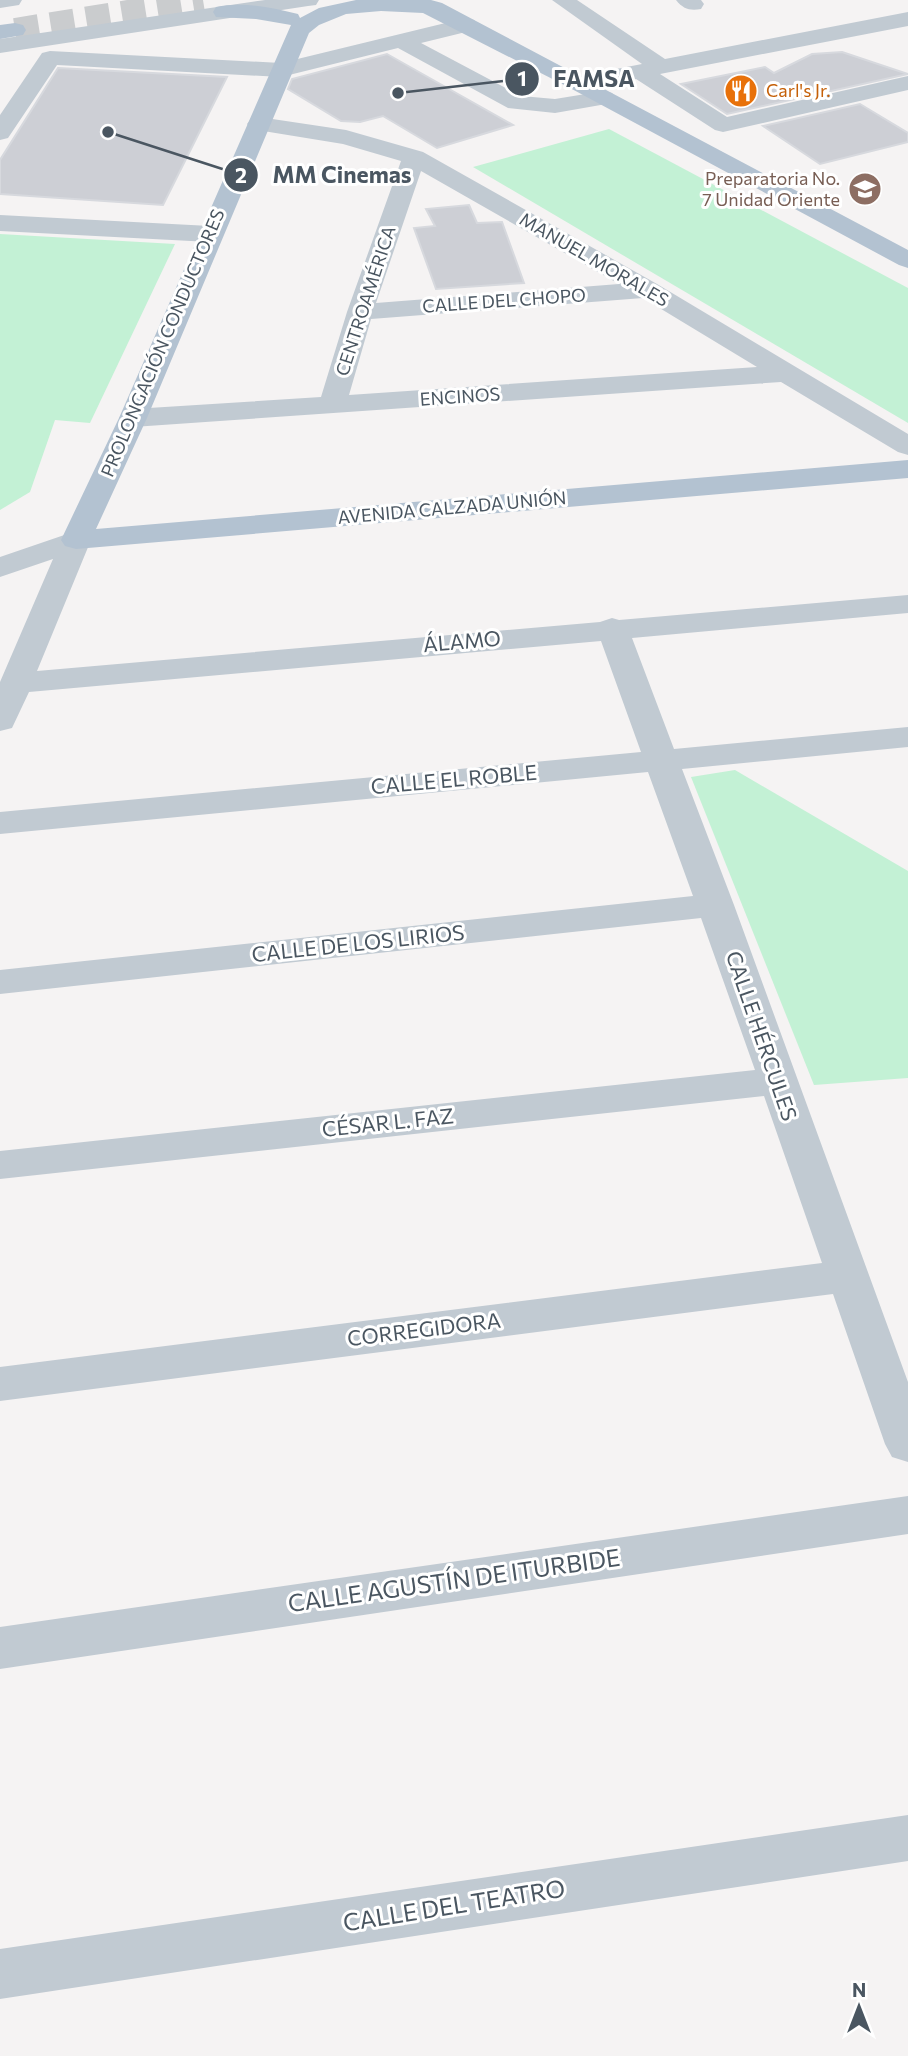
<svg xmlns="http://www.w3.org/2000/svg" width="908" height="2056" font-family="Commissioner,sans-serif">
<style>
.green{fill:#c3f1d5}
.building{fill:#cdcfd5;stroke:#d7d9de;stroke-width:2}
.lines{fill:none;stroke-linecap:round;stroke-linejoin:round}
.major-tunnel{stroke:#caccce;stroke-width:24;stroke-dasharray:24 12;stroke-linecap:butt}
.minor{fill:#c1cad2;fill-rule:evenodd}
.major{fill:#b3c2d1;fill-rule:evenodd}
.labels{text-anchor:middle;stroke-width:6;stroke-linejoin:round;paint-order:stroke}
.far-food-label{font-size:18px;fill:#c56008;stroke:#fff;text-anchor:start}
.far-education-label{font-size:18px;fill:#785e54;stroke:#fff;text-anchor:end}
.far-street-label{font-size:18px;fill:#4a5661;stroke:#fff}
.street-label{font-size:21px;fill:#4a5661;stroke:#fff}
.near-street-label{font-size:24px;fill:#4a5661;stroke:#fff}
.leader{fill:none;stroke:#4a5661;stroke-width:2.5}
.callout-dot{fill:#4a5661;stroke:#fff;stroke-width:2.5}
.mark-label{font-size:21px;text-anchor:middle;font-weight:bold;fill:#fff}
.callout-label{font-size:23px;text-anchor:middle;font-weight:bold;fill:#4a5661;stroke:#fff;stroke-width:6;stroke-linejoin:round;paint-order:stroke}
</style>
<rect width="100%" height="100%" fill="#f5f3f3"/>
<g class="green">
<path d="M 609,129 L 908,288 L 908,423 L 473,167 Z"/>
<path d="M 0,234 L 175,244 L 90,423 L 55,420 L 30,492 L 0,510 Z"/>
<path d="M 735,770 L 908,871 L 908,1078 L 814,1085 L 691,777 Z"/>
</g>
<g class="building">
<path d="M 842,52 L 908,74 L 727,114 L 681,84 L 765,67 L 774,73 L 812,54 Z"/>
<path d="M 387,54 L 513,125 L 437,148 L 383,116 L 360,122 L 341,121 L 288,89 L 292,79 Z"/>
<path d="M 58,68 L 227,77 L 163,205 L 0,194 L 0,160 Z"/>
<path d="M 860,104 L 908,133 L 908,142 L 820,164 L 763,126 Z"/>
<path d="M 469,205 L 477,223 L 502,222 L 524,283 L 436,289 L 414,228 L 435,226 L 426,209 Z"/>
</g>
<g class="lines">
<path class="major-tunnel" d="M 15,30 L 203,0"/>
<g class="minor">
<path d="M 0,0 L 22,0 L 19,5 L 0,8 Z"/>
<path d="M 265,0 L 319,0 L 316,5 L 308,6 L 0,53 L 0,39 Z"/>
<path d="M 552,0 L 577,0 L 665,59 L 908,12 L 908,26 L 660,74 L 727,117 L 908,76 L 908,90 L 723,132 L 715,130 L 636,79 L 578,90 L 570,88 L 567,83 L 570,78 L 642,64 Z"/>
<path d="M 676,0 L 701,0 L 704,4 L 701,9 C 690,11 683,9 676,0 Z"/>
<path d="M 466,18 L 474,20 L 477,25 L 474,30 L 421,43 L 521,96 L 555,99 L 604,91 L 612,93 L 616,98 L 612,103 L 555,113 L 508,108 L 398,48 L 281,77 L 57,65 L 8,138 L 0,140 L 0,115 L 42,53 L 50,51 L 281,63 Z"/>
<path d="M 259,117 L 346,130 L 423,152 L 657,284 L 908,434 L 908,455 L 898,452 L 781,382 L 133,427 L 123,424 L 119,418 L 123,412 L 133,409 L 321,397 L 347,312 L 401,161 L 343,144 L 251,129 L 247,124 L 251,119 ZM 421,171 L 619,284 L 376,303 ZM 643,298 L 757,367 L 349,395 L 371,319 Z"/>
<path d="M 0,215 L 210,226 L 219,229 L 223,234 L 219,239 L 210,242 L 0,231 Z"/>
<path d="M 76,531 L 87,534 L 91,540 L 37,671 L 600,622 L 612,618 L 619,620 L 908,595 L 908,613 L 632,638 L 674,749 L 908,727 L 908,747 L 682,769 L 734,905 L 908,1382 L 908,1462 L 892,1457 L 885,1444 L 833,1294 L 0,1401 L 0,1367 L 822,1263 L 764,1096 L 0,1179 L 0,1151 L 755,1070 L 701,918 L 0,994 L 0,970 L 693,896 L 648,772 L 0,834 L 0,812 L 641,752 L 601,641 L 29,692 L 12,728 L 0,731 L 0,682 L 53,559 L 0,577 L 0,557 Z"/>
<path d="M 908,1496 L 908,1534 L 0,1669 L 0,1627 Z"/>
<path d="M 908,1815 L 908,1861 L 0,1999 L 0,1949 Z"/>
</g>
<g class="major">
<path d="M 356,0 L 431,0 L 442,3 L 908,250 L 908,268 L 899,265 L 570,88 L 423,13 L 381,11 L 346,14 L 319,25 L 309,33 L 147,418 L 96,529 L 908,460 L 908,478 L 76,549 L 65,546 L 61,540 L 119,418 L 291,25 L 256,19 L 216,17 L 213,12 L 216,7 C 243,1 272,8 298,14 L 300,18 L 319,8 Z"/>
<path d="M 15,23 L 23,25 L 26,30 L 23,35 L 0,39 L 0,25 Z"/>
</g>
</g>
<defs>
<symbol id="restaurant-disc" viewBox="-11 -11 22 22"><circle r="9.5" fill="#e8710a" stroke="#fff"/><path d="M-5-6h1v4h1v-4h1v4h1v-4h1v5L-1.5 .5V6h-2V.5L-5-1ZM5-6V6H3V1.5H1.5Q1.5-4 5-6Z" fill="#fff"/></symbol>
<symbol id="school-disc" viewBox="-11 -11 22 22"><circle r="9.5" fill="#8d6e63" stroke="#fff"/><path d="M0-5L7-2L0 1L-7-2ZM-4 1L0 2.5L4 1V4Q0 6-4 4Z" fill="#fff"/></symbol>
</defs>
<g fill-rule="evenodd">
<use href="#restaurant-disc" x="722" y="72" width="38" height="38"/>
<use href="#school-disc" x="846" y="170" width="38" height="38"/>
</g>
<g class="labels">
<g class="far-food-label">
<text x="766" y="97">Carl's Jr.</text>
</g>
<g class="far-education-label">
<text x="840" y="185">Preparatoria No.<tspan x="840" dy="21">7 Unidad Oriente</tspan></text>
</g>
<g class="far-street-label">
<text transform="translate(594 260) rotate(30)" y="6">MANUEL MORALES</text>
<text transform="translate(366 301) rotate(-72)" y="6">CENTROAMÉRICA</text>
<text transform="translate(504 301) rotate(-4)" y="6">CALLE DEL CHOPO</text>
<text transform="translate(163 343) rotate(-67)" y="6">PROLONGACIÓN CONDUCTORES</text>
<text transform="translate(460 397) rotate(-4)" y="6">ENCINOS</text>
<text transform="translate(452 508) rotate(-5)" y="6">AVENIDA CALZADA UNIÓN</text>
</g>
<g class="street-label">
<text transform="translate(462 642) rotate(-5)" y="7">ÁLAMO</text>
<text transform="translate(454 780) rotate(-5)" y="7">CALLE EL ROBLE</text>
<text transform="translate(358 944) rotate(-6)" y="7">CALLE DE LOS LIRIOS</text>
<text transform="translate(761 1036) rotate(71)" y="7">CALLE HÉRCULES</text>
<text transform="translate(388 1123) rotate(-6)" y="7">CÉSAR L. FAZ</text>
<text transform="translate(424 1330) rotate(-7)" y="7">CORREGIDORA</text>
</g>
<g class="near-street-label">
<text transform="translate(454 1581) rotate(-8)" y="8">CALLE AGUSTÍN DE ITURBIDE</text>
<text transform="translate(454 1906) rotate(-9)" y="8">CALLE DEL TEATRO</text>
</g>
</g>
<path class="leader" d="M398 93L522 79M108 132L241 175"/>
<g class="callout-dot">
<circle cx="398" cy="93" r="7"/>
<circle cx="108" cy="132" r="7"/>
<circle cx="522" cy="79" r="18"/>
<circle cx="241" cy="175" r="18"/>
</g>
<g class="mark-label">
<text x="522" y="86">1</text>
<text x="241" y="183">2</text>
</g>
<g class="callout-label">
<text x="594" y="87">FAMSA</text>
<text x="342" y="183">MM Cinemas</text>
</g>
<g transform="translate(859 2007)" stroke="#ffffff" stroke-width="5" paint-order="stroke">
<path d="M0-5L12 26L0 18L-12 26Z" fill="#4a5661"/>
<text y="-10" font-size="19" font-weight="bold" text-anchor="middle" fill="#4a5661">N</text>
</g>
</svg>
